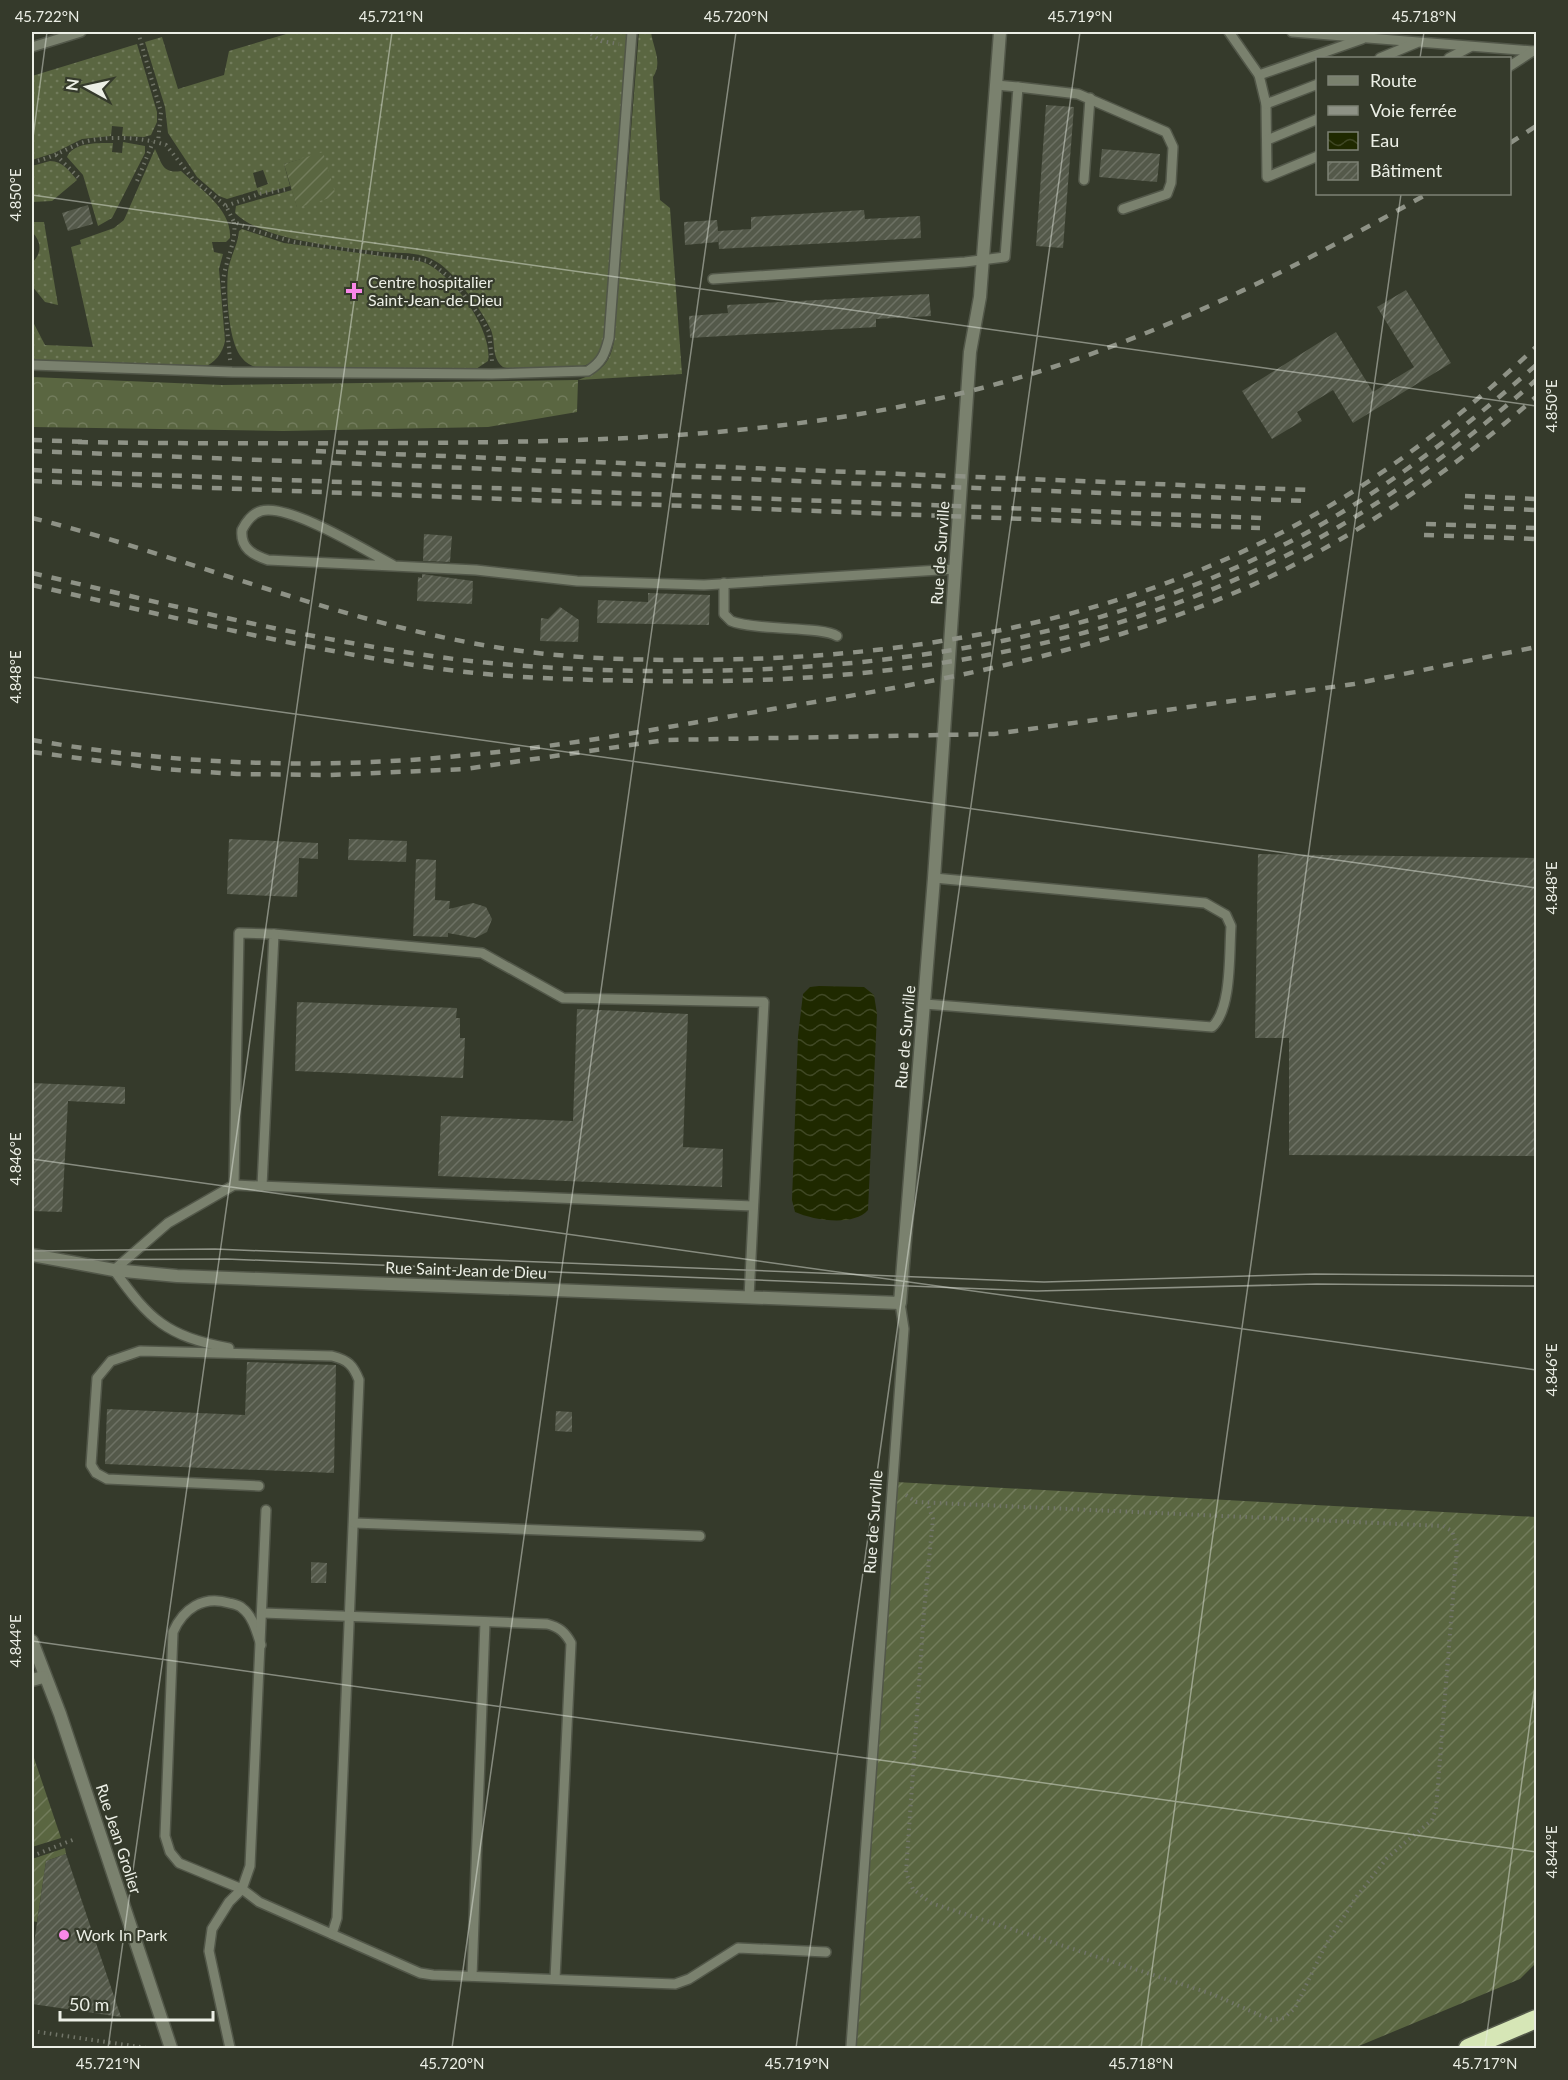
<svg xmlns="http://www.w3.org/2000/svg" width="1568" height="2080" font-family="Lato,sans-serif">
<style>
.grass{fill:url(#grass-dots);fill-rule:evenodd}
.forest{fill:url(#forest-crowns)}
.garden{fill:url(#garden-furrows)}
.water{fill:url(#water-waves)}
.building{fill:url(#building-hatch)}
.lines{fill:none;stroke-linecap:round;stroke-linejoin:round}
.lane-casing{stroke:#525749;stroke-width:12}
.street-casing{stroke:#525749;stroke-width:15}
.highway-casing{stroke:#525749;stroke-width:21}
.path{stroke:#717568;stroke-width:4;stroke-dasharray:1.5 4.5;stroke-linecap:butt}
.lane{stroke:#7a816e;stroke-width:9}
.street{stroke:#7a816e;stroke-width:12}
.highway{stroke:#d6e6b6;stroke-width:18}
.tram{stroke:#8e9286;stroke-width:1.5}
.rail{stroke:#8e9286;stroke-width:4.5;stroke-dasharray:10 10;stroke-linecap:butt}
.ticks{fill:none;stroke:#ecefe6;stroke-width:1.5;stroke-opacity:0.45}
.poi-dot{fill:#f987e8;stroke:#353a2b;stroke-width:2}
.labels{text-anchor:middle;stroke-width:4.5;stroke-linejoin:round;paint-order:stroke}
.poi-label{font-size:16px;fill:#ecefe6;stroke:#353a2b;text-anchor:start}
.street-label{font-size:16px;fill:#ecefe6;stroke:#353a2b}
.neatline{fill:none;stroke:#ecefe6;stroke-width:2}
.ticks-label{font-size:15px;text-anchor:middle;fill:#ecefe6}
</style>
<defs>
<pattern id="grass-dots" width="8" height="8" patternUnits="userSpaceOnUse" patternTransform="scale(1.5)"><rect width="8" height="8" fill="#5a6641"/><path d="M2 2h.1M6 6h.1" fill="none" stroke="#727c5c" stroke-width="1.8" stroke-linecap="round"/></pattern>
<pattern id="forest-crowns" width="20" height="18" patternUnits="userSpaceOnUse" patternTransform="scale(1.5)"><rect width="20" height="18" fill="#5a6641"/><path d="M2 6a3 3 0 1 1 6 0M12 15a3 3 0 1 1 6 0" fill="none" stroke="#727c5c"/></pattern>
<pattern id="garden-furrows" width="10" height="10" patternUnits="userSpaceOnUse" patternTransform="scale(1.5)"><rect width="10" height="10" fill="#5a6641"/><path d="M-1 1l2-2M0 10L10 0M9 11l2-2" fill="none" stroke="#727c5c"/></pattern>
<pattern id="water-waves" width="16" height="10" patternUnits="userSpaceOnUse" patternTransform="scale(1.5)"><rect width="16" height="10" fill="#1f2900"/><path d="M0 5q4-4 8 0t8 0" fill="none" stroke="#404825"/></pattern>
<pattern id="building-hatch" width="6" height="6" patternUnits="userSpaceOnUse" patternTransform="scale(1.5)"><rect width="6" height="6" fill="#54594a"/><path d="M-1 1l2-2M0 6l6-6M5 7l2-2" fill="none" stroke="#6d7164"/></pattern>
</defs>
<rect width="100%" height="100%" fill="#353a2b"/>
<g class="grass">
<path d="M 293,32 L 628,32 L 605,340 C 603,350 600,358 591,363 C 579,370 516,372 503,367 C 491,358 496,342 491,330 C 482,310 455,273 437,262 C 422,252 401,253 384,252 C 344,248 263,241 235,213 L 236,206 L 292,190 L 297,207 L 323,153 L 284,164 L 290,186 L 259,195 L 257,190 L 227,199 L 219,196 L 197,177 L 168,133 L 165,107 L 145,42 L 162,37 L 178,89 L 224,75 L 229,51 ZM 263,170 L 268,184 L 257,188 L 253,173 Z"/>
<path d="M 639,32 L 651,32 C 653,48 663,62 653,77 L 660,200 L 670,208 L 682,374 L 578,380 C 600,372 610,365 614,341 Z"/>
<path d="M 137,44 L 157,112 L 157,122 L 151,135 L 144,137 L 122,136 L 123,127 L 112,126 L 111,136 L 82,139 L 54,153 L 32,160 L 32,76 Z"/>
<path d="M 123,142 L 145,146 L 145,153 L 112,218 L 98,226 L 83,175 L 67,157 C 73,142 99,143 113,143 L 112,152 L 122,153 Z"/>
<path d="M 155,149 C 162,164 163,174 181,171 C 200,189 232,209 230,238 L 226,242 L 212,242 L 214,252 L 223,254 L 219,269 L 225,341 C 222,355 215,362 203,368 L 32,361 L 32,320 L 45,345 L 93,347 L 71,247 L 81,244 L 80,240 L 114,228 L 124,220 Z"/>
<path d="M 50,161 C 63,161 69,171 77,180 L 52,201 L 32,202 L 32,166 Z"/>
<path d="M 32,222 L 44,222 L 58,305 L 45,302 L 32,286 L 32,263 C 42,253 42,242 32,232 Z"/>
<path d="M 242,229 L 284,243 L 419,261 C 449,268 494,330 488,361 L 476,369 L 267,370 C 258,368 248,366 242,358 C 228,342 226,293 228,271 C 230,257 238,245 239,231 Z"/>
</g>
<path class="forest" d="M 32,377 L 222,385 L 578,380 L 577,412 L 488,427 L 283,431 L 32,427 Z"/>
<g class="garden">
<path d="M 323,152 L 336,196 L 297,208 L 284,164 Z"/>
<path d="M 896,1482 L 1536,1517 L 1536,1963 L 1520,1979 L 1354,2048 L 855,2048 Z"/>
<path d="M 32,1752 L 61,1838 L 32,1847 Z"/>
<path d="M 65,1848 L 66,1854 L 46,1861 L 37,1922 L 32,1921 L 32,1859 Z"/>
</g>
<path class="water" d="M 819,986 L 864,987 L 874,995 L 877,1014 L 868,1210 C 853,1227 813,1220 795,1212 L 792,1200 L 798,1036 L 803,994 L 810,987 Z"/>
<g class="building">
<path d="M 1046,105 L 1074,107 L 1063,248 L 1036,246 Z"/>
<path d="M 1102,149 L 1160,154 L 1157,182 L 1099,177 Z"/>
<path d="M 88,205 L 93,224 L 68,231 L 62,213 Z"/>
<path d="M 864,210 L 865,219 L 920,216 L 921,238 L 719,249 L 718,236 L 718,242 L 685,245 L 684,222 L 717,220 L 718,231 L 751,229 L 751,217 Z"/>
<path d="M 1406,290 L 1451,363 L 1353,423 L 1333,390 L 1297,412 L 1302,421 L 1272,439 L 1242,391 L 1336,332 L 1373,392 L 1414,367 L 1377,307 Z"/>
<path d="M 929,294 L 931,316 L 876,319 L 876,327 L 690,338 L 689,316 L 728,313 L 727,305 Z"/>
<path d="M 424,534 L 452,536 L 450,562 L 423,561 Z"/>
<path d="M 422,574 L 473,581 L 472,604 L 417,601 L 418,577 L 422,578 Z"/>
<path d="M 648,593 L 710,595 L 709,625 L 597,623 L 598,600 L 648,602 Z"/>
<path d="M 560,607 L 579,620 L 578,642 L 540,641 L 541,618 L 548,619 Z"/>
<path d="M 229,839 L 318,843 L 318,859 L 299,858 L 297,897 L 227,894 Z"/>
<path d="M 349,839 L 407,841 L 406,862 L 348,860 Z"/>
<path d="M 1258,854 L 1536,858 L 1536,1156 L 1289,1155 L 1289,1038 L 1255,1038 Z"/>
<path d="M 416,859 L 436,860 L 435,900 L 450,901 L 449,909 L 473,903 L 486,907 L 492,919 L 487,932 L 475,938 L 448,933 L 448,937 L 413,936 Z"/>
<path d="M 297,1002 L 457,1008 L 456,1018 L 460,1018 L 460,1038 L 465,1038 L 463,1078 L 295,1071 Z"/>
<path d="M 577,1009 L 688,1014 L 683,1147 L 723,1149 L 722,1187 L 438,1176 L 441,1116 L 573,1121 Z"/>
<path d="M 32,1083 L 125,1087 L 125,1104 L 68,1101 L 62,1212 L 32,1211 Z"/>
<path d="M 247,1362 L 336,1365 L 334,1473 L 105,1464 L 107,1409 L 245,1415 Z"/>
<path d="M 556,1411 L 572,1412 L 572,1432 L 555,1431 Z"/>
<path d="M 311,1562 L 327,1563 L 326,1583 L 311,1583 Z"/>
<path d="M 66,1854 L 121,2017 L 32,2004 L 32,1942 L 34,1943 L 46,1861 Z"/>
</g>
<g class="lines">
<defs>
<g id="lane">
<path d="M 1229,32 L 1259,75 L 1266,104 L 1267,177 L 1318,156"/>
<path d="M 1292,32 L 1533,51"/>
<path d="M 32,47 L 81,32"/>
<path d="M 1380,58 L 1416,43"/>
<path d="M 1449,58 L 1470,47"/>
<path d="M 1510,66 L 1533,51"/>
<path d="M 1259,75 L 1362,39"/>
<path d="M 1018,87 L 1078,94 L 1166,132 L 1173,147 L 1171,183 L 1167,194 L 1123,209"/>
<path d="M 1266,104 L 1318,84"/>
<path d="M 1267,140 L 1318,119"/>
<path d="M 1084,180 L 1090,98"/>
<path d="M 713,279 L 965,262 L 1005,257 L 1018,87 L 996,85"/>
<path d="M 32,365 L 232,372 L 492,374 L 588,371 C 602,362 605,354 609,338 L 632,32"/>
<path d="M 393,565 C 366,551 289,503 261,511 C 251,514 246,522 242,530 C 240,548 253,555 268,560 L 476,570 L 577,581 L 704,585 L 955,569"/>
<path d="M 724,583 L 724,614 L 731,621 C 756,631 822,626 837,636"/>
<path d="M 274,934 L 482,953 L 563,998 L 764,1002 L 749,1297"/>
<path d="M 925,1004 L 1212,1027 C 1232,1009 1229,953 1231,926 L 1226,915 L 1205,903 L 934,878"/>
<path d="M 234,1185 L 239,933 L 274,934 L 262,1186"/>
<path d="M 229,1348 C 166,1336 150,1320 114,1270 L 168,1223 L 234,1185 L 753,1206"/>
<path d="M 259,1486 L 107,1479 L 96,1473 L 91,1465 L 97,1378 L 111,1361 L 140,1351 L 332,1356 C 348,1360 353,1365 359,1380 L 337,1918 L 332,1934"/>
<path d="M 354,1523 L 700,1536"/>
<path d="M 263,1613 L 547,1624 C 559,1627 565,1632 571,1643 L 555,1979"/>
<path d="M 261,1645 C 257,1633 253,1616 242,1608 C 239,1605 233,1604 229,1603 C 203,1595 183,1609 173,1632 L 165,1836 L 170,1852 L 179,1863 L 242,1889 L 259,1902 L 420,1973 L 433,1975 L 675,1984 L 689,1979 L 738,1948 L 826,1952"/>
<path d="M 472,1976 L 485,1622"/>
<path d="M 851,2046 L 904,1329 L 900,1303"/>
<path d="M 230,2048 L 209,1951 L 212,1929 L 229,1902 L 242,1889 L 250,1866 L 266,1510"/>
</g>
<g id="street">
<path d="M 32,1255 L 114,1270 L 177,1276 L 900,1303 L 934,878 L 970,352 L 980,297 L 1000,32"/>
<path d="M 32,1641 L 60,1714 L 171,2048"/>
<path d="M 32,1680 L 43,1677"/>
</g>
<path id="highway" d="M 1468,2048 L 1536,2019"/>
</defs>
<use href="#lane" class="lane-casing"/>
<use href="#street" class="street-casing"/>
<use href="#highway" class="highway-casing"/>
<g class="path">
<path d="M 138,32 L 161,112 L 158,142"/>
<path d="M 591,34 L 601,41 L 619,44"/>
<path d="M 56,155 L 79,178"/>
<path d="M 32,162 C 50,159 64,150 81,143 C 104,135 142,137 166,145 L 193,179 L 226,206 L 234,222 L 256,231 L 294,242 L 429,261 L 454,281 L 481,318 L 489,332 L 492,361"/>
<path d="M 137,181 L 153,142"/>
<path d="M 226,206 L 259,194 L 288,189"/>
<path d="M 230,360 L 223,283 C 224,263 237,242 234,222"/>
<path d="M 906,1495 L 916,1502 L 1443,1526 L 1452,1531 L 1457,1546 L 1436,1809 L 1432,1820 L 1387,1858 L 1357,1896 L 1325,1946 L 1295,2008 L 1284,2018 L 1271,2020 L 1212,1994 L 931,1903 L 913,1889 L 906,1873 L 924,1611 L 933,1519 L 927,1502"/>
<path d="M 32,1856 L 75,1839"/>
<path d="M 32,1927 L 36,1928"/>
<path d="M 32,2031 L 147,2048"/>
</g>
<use href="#lane" class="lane"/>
<use href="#street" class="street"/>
<use href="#highway" class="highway"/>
<g class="tram">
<path d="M 32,1251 L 215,1249 L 1044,1282 L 1315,1274 L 1536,1276"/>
<path d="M 32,1260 L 226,1259 L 1037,1291 L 1317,1284 L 1536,1286"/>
</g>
<g class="rail">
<path d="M 1510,143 L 1536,126"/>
<path d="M 32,440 L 86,442"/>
<path d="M 78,442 C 192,444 307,443 421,443 C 613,441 791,437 978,389 C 1137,348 1285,274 1427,194"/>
<path d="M 32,451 L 1306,501"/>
<path d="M 316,451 L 1309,490"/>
<path d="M 32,470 L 1262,518"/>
<path d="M 32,481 L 1260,528"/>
<path d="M 1465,496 L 1536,499"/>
<path d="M 1464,507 L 1536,510"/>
<path d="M 32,518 C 185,556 333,620 489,646 C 574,661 660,661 746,659 C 960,653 1178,605 1360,487 C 1423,446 1481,398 1536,347"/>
<path d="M 1426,524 L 1536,528"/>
<path d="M 1424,535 L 1536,539"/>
<path d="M 32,573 C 174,606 317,642 462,660 C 542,669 622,672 702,671 C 907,668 1114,635 1297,538 C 1383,492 1463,430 1536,365"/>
<path d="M 32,585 C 158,614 286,645 414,665 C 493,678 573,680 653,681 C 879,685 1109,652 1310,543 C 1391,499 1467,441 1536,380"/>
<path d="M 32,740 C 175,765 323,770 468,755 C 568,746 668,727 767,710 C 935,682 1103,653 1259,582 C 1360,535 1452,470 1536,397"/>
<path d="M 32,752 L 163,769 L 237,774 L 330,775 L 465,769 L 665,740 L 994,734 L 1354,684 L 1536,647"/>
</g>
</g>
<path class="ticks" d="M 1420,58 L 1424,32M 32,145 L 47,32M 32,195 L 1536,406M 32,677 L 1536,888M 32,1159 L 1536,1370M 32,1641 L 1536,1852M 108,2048 L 392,32M 452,2048 L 736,32M 796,2048 L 1080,32M 1141,2048 L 1401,194M 1485,2048 L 1536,1679"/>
<g class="poi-dot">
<path d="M351 282h6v6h6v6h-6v6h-6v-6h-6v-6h6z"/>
<circle cx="64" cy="1935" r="6"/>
</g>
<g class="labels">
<g class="poi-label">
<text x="368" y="288">Centre hospitalier<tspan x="368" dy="18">Saint-Jean-de-Dieu</tspan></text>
<text x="76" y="1941">Work In Park</text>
</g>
<g class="street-label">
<text transform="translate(940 553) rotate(-86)" y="6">Rue de Surville</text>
<text transform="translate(905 1037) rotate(-85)" y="6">Rue de Surville</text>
<text transform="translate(466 1270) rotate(2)" y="6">Rue Saint-Jean de Dieu</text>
<text transform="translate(873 1522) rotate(-86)" y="6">Rue de Surville</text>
<text transform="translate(119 1839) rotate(72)" y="6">Rue Jean Grolier</text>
</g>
</g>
<rect width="1568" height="2080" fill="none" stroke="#353a2b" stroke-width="66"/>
<rect x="1316" y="57" width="195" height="138" fill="#353a2b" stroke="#7e8276" stroke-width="1.5"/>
<rect x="1328" y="76" width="30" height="9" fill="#7a816e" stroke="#7e8276" stroke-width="1.5"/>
<text x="1370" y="87" font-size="18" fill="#ecefe6">Route</text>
<rect x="1328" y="106" width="30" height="9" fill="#8e9286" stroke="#7e8276" stroke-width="1.5"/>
<text x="1370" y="117" font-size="18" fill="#ecefe6">Voie ferrée</text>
<rect x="1328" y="132" width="30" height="18" fill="url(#water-waves)" stroke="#7e8276" stroke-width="1.5"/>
<text x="1370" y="147" font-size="18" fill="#ecefe6">Eau</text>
<rect x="1328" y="162" width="30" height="18" fill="url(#building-hatch)" stroke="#7e8276" stroke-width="1.5"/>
<text x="1370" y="177" font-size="18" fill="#ecefe6">Bâtiment</text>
<g transform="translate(87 87) rotate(278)" stroke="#353a2b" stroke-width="4.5" paint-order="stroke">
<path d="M0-4.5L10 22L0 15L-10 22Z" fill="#ecefe6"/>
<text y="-9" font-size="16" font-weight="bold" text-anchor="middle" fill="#ecefe6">N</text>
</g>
<path d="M60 2011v9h153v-9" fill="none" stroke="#ecefe6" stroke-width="3"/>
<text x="69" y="2011" font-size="18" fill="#ecefe6" stroke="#353a2b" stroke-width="4.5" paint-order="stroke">50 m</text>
<rect x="33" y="33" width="1502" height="2014" class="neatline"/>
<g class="ticks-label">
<text x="47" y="22">45.722°N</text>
<text x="391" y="22">45.721°N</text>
<text x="736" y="22">45.720°N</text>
<text x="1080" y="22">45.719°N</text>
<text x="1424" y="22">45.718°N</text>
<text transform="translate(16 195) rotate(-90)" y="5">4.850°E</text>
<text transform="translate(1552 406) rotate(-90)" y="5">4.850°E</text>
<text transform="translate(16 677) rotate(-90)" y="5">4.848°E</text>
<text transform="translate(1552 888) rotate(-90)" y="5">4.848°E</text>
<text transform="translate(16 1159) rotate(-90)" y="5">4.846°E</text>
<text transform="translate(1552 1370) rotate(-90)" y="5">4.846°E</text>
<text transform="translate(16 1641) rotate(-90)" y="5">4.844°E</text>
<text transform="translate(1552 1852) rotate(-90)" y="5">4.844°E</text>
<text x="108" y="2069">45.721°N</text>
<text x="452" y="2069">45.720°N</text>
<text x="797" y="2069">45.719°N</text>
<text x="1141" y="2069">45.718°N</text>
<text x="1485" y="2069">45.717°N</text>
</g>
</svg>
